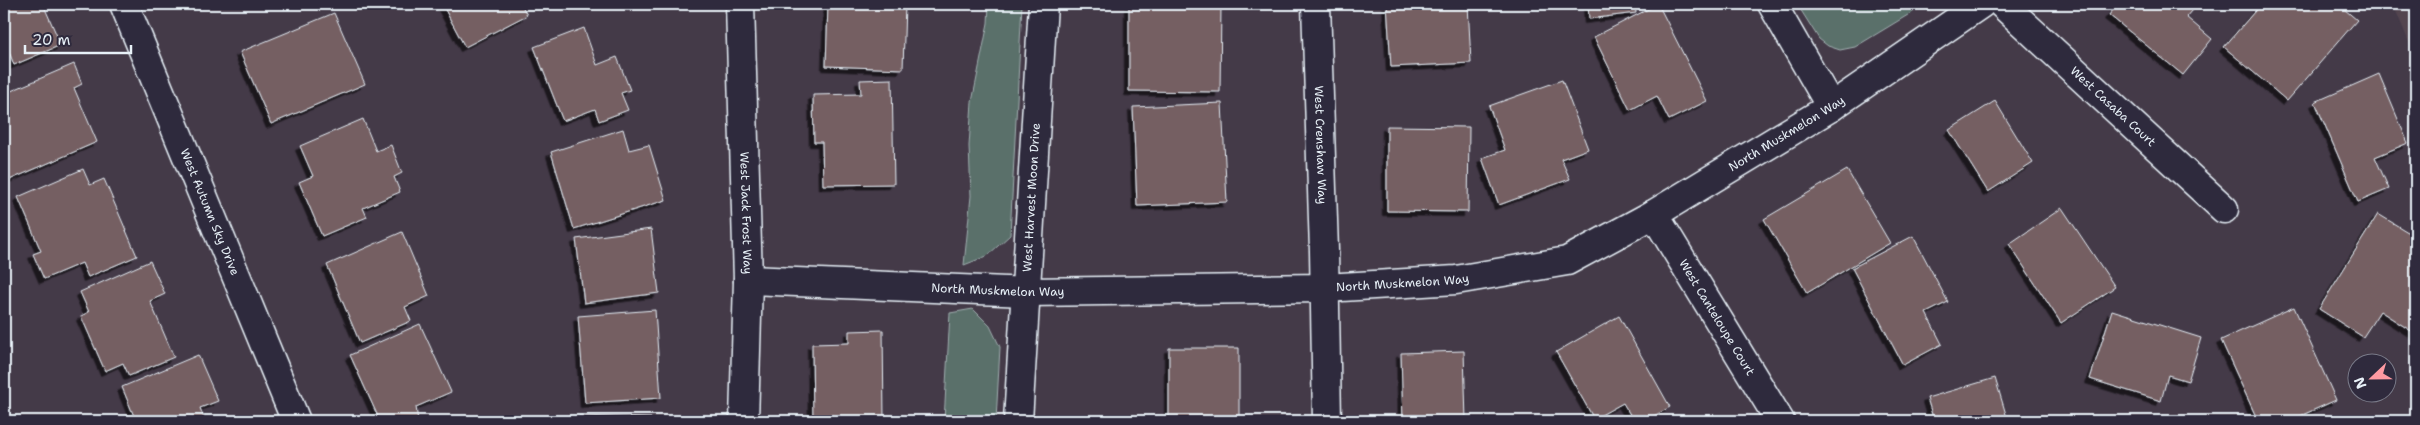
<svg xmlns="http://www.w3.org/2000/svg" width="2420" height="425" font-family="'Shantell Sans',sans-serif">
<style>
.built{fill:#524550}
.green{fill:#5a6f6a;stroke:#a1b0b1}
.building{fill:#745e62;stroke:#e8f1f8;filter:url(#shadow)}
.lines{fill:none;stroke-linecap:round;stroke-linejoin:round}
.street-casing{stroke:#e8f1f8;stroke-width:31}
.street{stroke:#2f2a3d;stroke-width:28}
.labels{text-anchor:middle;stroke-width:5;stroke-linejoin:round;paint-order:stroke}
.street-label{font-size:12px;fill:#e8f1f8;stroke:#2f2a3d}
</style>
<defs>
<filter id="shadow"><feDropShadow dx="-4.5" dy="4.5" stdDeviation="0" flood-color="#0009"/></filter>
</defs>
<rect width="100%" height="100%" fill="#443a48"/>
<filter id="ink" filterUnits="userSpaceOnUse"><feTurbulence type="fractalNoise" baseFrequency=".02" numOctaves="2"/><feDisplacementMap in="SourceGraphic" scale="10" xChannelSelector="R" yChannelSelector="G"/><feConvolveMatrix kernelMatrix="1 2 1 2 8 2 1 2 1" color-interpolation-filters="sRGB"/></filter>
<g filter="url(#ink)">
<path class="built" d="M 2393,4 L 2416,4 L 2416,59 Z"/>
<g class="green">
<path d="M 989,4 L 1022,4 L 1010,235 L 987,256 L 964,265 L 971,196 L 969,146 L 972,102 L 988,23 Z"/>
<path d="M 1797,4 L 1926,4 L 1855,47 L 1840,50 L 1828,46 L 1819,39 Z"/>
<path d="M 973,309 L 990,326 L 1000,347 L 996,421 L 944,421 L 950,313 Z"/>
</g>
<g class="building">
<path d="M 4,4 L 43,4 L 61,45 L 14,65 L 8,49 L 4,51 Z"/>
<path d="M 442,4 L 521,4 L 527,15 L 465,47 Z"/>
<path d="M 828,4 L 905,4 L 903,69 L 826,66 Z"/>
<path d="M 1387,4 L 1468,4 L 1471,63 L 1391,67 Z"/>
<path d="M 1588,4 L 1635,4 L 1636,13 L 1589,19 Z"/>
<path d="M 1658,4 L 1707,101 L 1669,120 L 1657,96 L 1630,110 L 1594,37 Z"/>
<path d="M 2118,4 L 2197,4 L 2186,17 L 2212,39 L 2183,75 L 2109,15 Z"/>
<path d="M 2261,4 L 2338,4 L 2357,20 L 2287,101 L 2224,47 Z"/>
<path d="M 1129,5 L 1221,5 L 1220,92 L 1129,91 Z"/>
<path d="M 334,13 L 365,84 L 271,124 L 240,52 Z"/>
<path d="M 584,28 L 597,65 L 617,57 L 630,90 L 621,93 L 628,110 L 599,121 L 595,109 L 563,121 L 534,47 Z"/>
<path d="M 74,64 L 82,84 L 74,88 L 97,142 L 7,181 L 4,174 L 4,94 Z"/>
<path d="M 2379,74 L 2408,143 L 2375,157 L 2389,189 L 2358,202 L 2315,102 Z"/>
<path d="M 892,79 L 894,184 L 823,185 L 822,142 L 814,142 L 813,95 L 861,94 L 860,80 Z"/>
<path d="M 1562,80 L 1588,149 L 1561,159 L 1570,179 L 1499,205 L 1482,158 L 1505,150 L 1489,106 Z"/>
<path d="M 1995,101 L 2033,163 L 1988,192 L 1949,130 Z"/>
<path d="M 1222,103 L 1227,202 L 1137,206 L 1133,107 Z"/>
<path d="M 363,119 L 376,151 L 391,145 L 402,173 L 394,177 L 400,192 L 363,208 L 367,217 L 322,236 L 299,182 L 313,176 L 300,146 Z"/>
<path d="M 1387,126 L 1469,127 L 1468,212 L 1387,211 Z"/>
<path d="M 623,129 L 629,150 L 649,145 L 666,200 L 574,229 L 551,152 Z"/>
<path d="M 83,169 L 90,185 L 104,179 L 137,256 L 88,277 L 82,263 L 44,279 L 33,254 L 41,251 L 18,197 Z"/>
<path d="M 1847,170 L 1890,243 L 1807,293 L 1764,219 Z"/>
<path d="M 2062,208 L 2115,287 L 2061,323 L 2009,244 Z"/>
<path d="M 2378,214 L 2416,237 L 2416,334 L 2380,311 L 2363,337 L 2319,309 Z"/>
<path d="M 651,229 L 659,293 L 584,303 L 576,239 Z"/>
<path d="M 402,232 L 429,296 L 405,307 L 411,321 L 360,343 L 327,265 Z"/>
<path d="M 1913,236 L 1948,302 L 1926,313 L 1942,344 L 1903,365 L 1852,268 Z"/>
<path d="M 150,261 L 165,294 L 150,301 L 174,357 L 129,376 L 123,363 L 105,371 L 81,316 L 89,312 L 80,292 Z"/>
<path d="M 2294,307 L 2336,400 L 2289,421 L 2258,421 L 2221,340 Z"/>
<path d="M 655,310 L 661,398 L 585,403 L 578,316 Z"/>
<path d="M 2112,310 L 2201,338 L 2188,381 L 2168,375 L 2161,401 L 2090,379 Z"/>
<path d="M 1619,316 L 1670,407 L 1645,421 L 1634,421 L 1623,403 L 1594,419 L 1556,352 Z"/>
<path d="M 420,324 L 451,392 L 416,407 L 418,421 L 380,421 L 350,355 Z"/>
<path d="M 883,330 L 884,421 L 813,421 L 812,344 L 849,343 L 849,331 Z"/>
<path d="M 1169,348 L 1239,348 L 1239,417 L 1232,417 L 1232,421 L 1169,421 Z"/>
<path d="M 1464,351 L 1466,421 L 1403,421 L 1401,353 Z"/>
<path d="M 198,355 L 218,401 L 200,408 L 205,421 L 136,421 L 122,387 Z"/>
<path d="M 1995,378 L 2008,421 L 1934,421 L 1927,398 Z"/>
<path d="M 579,416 L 651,418 L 651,421 L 579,421 Z"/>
</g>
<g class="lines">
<defs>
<g id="street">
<path id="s1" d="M 124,4 L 296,421"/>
<path id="s2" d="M 740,4 L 748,280 L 744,421"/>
<path id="s3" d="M 1316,4 L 1324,251 L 1327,421"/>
<path d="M 1772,4 L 1831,107"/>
<path id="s4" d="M 2002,4 L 2224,209"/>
<path id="s5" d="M 1654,214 L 1780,421"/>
<path id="s6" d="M 748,280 L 1027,292 L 1325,288 L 1456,280 L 1567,261 L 1654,214 L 1831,107 L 1981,4"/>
<path id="s7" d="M 1018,421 L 1043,4"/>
</g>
</defs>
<use href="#street" class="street-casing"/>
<use href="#street" class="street"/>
</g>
</g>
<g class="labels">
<g class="street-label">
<text dy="4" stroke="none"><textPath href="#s4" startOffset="151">West Casaba Court</textPath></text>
<text dy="4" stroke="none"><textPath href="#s6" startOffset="1075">North Muskmelon Way</textPath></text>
<text dy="4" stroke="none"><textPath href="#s3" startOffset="141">West Crenshaw Way</textPath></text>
<text dy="4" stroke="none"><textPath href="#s7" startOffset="224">West Harvest Moon Drive</textPath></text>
<text dy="4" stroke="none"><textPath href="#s1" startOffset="225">West Autumn Sky Drive</textPath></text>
<text dy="4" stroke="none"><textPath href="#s2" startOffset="209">West Jack Frost Way</textPath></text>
<text dy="4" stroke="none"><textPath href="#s6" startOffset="655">North Muskmelon Way</textPath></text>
<text dy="4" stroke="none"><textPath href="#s6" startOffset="250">North Muskmelon Way</textPath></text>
<text dy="4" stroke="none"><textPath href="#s5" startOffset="121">West Canteloupe Court</textPath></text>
</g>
</g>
<rect width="2420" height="425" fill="none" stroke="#2f2a3d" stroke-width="20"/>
<rect x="10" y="10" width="2400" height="405" fill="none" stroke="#e8f1f8" stroke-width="2" filter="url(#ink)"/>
<g transform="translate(2372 378) rotate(248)"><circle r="24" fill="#2f2a3d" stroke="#797a88"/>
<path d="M0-4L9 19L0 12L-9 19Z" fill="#ff9aa2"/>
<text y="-8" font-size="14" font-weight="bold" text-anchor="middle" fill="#e8f1f8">N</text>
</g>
<path d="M25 45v8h106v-8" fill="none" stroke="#e8f1f8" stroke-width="2.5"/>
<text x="32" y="45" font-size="15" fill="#e8f1f8" stroke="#2f2a3d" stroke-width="4" paint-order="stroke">20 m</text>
</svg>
